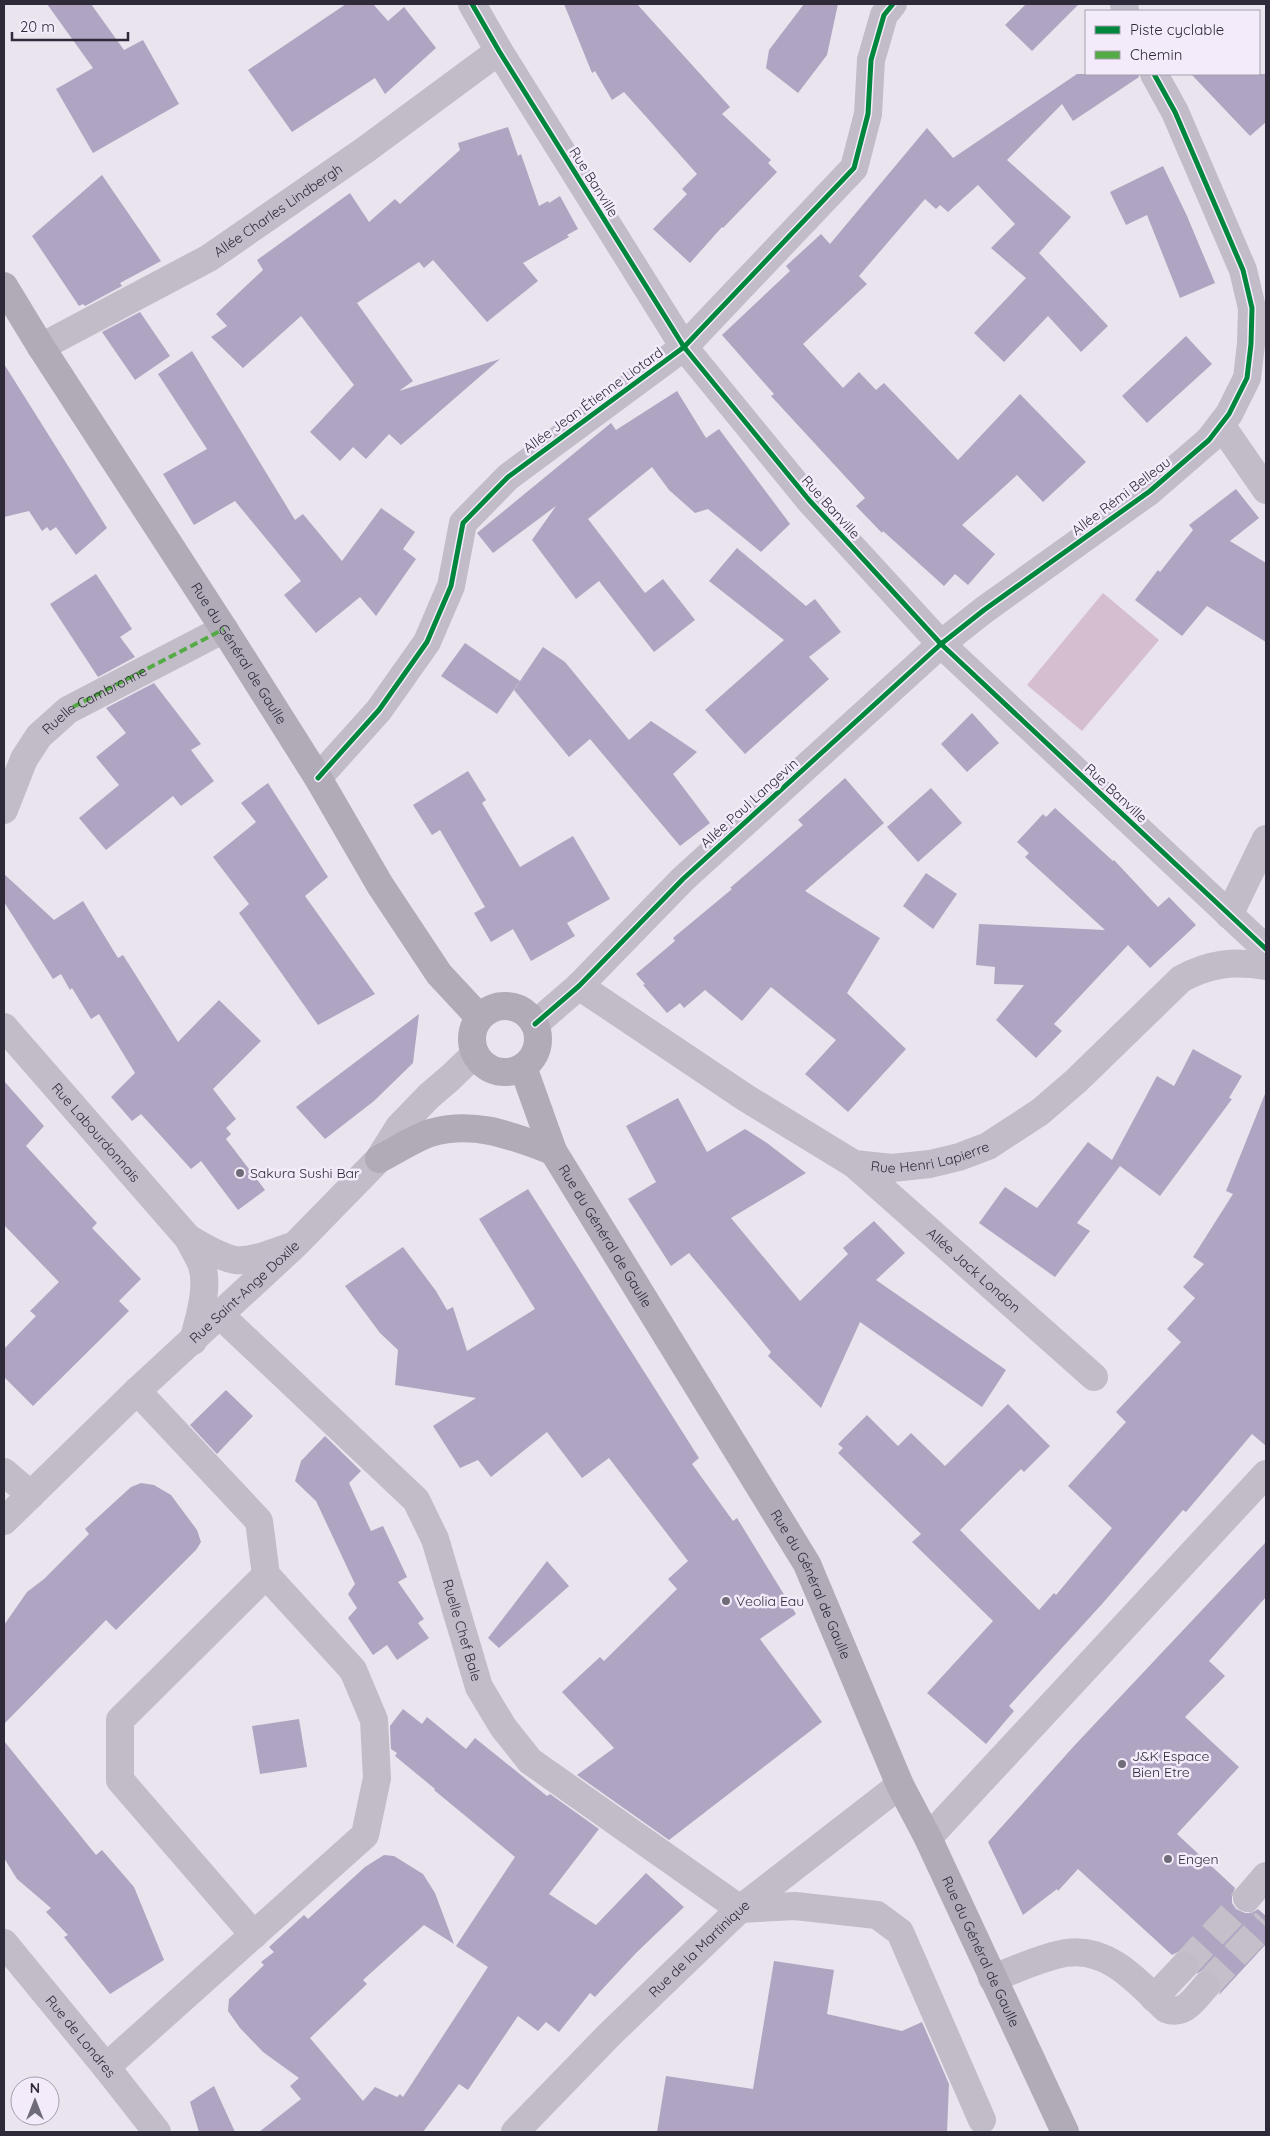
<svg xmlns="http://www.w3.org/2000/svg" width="1270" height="2136" font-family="Quicksand,sans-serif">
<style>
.green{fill:#d5bece}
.building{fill:#afa5c2}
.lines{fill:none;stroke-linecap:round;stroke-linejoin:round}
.minor-tunnel{stroke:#c5bfca;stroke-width:28;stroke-dasharray:28 14;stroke-linecap:butt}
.minor{stroke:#c2bcc8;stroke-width:28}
.major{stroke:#b0abb7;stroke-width:28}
.quiet{stroke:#54ab46;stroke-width:4;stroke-dasharray:8 4;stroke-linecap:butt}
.cycleway-casing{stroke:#f4ebfa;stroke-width:8}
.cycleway{stroke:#00873e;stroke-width:5}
.poi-dot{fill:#706b78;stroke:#f4ebfa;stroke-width:2}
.labels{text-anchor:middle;stroke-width:5;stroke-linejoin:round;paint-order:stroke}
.street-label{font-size:14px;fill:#2f2a39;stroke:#f4ebfa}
.poi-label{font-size:14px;fill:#2f2a39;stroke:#f4ebfa;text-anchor:start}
</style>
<rect width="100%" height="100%" fill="#eae4ee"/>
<path class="green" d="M 1103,593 L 1159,640 L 1082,731 L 1027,685 Z"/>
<g class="building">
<path d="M 47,4 L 91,4 L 124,50 L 143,40 L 179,104 L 93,153 L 56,89 L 93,68 Z"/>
<path d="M 346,4 L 373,4 L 388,21 L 404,7 L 436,48 L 385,94 L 375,78 L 292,132 L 248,70 Z"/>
<path d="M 564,4 L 637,4 L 730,107 L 722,114 L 771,160 L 768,163 L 777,172 L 723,228 L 722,227 L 690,263 L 653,229 L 687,194 L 682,189 L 697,174 L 624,92 L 612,100 L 595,71 L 592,73 Z"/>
<path d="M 804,4 L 838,4 L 827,55 L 798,93 L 766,68 L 769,50 Z"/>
<path d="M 1026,4 L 1079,4 L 1032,51 L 1005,25 Z"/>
<path d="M 1077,74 L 1138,74 L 1139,77 L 1073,121 L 1062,104 L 1007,160 L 1071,217 L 1039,253 L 1108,326 L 1081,352 L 1048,316 L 1004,362 L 974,333 L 1026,278 L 991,248 L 1015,224 L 978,185 L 948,212 L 940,205 L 936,209 L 925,199 L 859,276 L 867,284 L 803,344 L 843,388 L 859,372 L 876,390 L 884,383 L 958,460 L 1020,394 L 1086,462 L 1043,502 L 1017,475 L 962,525 L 995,554 L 968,585 L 955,574 L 944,586 L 883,531 L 882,533 L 856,506 L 865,498 L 771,396 L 774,394 L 722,335 L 790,271 L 786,266 L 821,234 L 830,244 L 927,128 L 953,158 Z"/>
<path d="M 1191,74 L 1266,74 L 1266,122 L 1250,136 Z"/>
<path d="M 508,127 L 518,156 L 521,154 L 539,206 L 548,201 L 549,203 L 560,196 L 578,229 L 567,235 L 569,237 L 523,263 L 538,281 L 487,322 L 433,260 L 424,268 L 419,262 L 357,303 L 413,381 L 399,391 L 500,359 L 401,445 L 389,434 L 366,459 L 353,447 L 340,461 L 310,432 L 354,385 L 301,316 L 243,368 L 211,337 L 227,326 L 216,314 L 263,270 L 257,260 L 350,193 L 369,222 L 395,199 L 400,204 L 460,150 L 458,143 Z"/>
<path d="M 1163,166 L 1187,216 L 1215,283 L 1180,298 L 1147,215 L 1126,225 L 1110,192 Z"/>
<path d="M 102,175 L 161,261 L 120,283 L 122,286 L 85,306 L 83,304 L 79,306 L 32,236 Z"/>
<path d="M 140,312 L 170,356 L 135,380 L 102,332 Z"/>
<path d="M 1186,336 L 1212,364 L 1147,423 L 1122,396 Z"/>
<path d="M 192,351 L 295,520 L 303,514 L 342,561 L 381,508 L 415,532 L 403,549 L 416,559 L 376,616 L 360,597 L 316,633 L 284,595 L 301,581 L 235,501 L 194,525 L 163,474 L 207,449 L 158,374 Z"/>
<path d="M 4,364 L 107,528 L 76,555 L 56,527 L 50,531 L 47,527 L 42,531 L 29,511 L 4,517 Z"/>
<path d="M 677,391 L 706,438 L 719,429 L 790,524 L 761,552 L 708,509 L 695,513 L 669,490 L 652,467 L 588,519 L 645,593 L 663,579 L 695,620 L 654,652 L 599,581 L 576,599 L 532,540 L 556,506 L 493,553 L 477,533 L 611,423 L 616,430 Z"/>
<path d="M 1236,489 L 1259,518 L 1230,541 L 1266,563 L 1266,642 L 1207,606 L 1182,636 L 1135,600 L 1158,570 L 1160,572 L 1193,530 L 1189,525 Z"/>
<path d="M 737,548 L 806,606 L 815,599 L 841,632 L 809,657 L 829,679 L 745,754 L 705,710 L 784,640 L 709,581 Z"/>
<path d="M 96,574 L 132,629 L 120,637 L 135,657 L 98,677 L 50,604 Z"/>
<path d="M 465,643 L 520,681 L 497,714 L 441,676 Z"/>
<path d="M 543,647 L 565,662 L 629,740 L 651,721 L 697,752 L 673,774 L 710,823 L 680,846 L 590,739 L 569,757 L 514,690 Z"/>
<path d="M 154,683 L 201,744 L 191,750 L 214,781 L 181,806 L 173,796 L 106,850 L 79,818 L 119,785 L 96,757 L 126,733 L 106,708 Z"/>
<path d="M 972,713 L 999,743 L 967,772 L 941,744 Z"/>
<path d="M 468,771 L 486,800 L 482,803 L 520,867 L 573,836 L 610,899 L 567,923 L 575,936 L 531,961 L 513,929 L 491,942 L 474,913 L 485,907 L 440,830 L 432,835 L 413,805 Z"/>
<path d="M 845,778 L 884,823 L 805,891 L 880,938 L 847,993 L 906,1049 L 848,1112 L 805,1074 L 836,1040 L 771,987 L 742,1021 L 705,990 L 684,1008 L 680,1003 L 667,1013 L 643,985 L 645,984 L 636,974 L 675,941 L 673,938 L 732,889 L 730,888 L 803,825 L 798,820 Z"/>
<path d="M 268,783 L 328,877 L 305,896 L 375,994 L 318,1025 L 239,913 L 249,904 L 213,857 L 256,822 L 241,803 Z"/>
<path d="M 931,788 L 962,823 L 918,862 L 887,827 Z"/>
<path d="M 1055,808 L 1113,861 L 1114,860 L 1158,907 L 1169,897 L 1196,925 L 1150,968 L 1128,945 L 1054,1024 L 1062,1031 L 1036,1058 L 996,1020 L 1024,985 L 994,984 L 995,967 L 976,965 L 979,924 L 1105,930 L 1025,857 L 1029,853 L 1017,842 L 1043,814 L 1046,817 Z"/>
<path d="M 926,873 L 957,894 L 933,929 L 903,906 Z"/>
<path d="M 4,874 L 54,920 L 83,901 L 118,958 L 123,955 L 178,1042 L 219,1000 L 261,1041 L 213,1089 L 236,1119 L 226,1128 L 231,1134 L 226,1139 L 265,1190 L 238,1210 L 201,1161 L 191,1169 L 141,1114 L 132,1121 L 111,1097 L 135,1073 L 99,1014 L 91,1019 L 72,988 L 70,990 L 61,974 L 53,979 L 4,902 Z"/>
<path d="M 419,1014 L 413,1063 L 374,1101 L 325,1139 L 296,1107 Z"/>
<path d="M 1193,1049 L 1242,1076 L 1229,1098 L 1232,1099 L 1160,1196 L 1120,1166 L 1077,1223 L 1090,1231 L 1055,1277 L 979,1223 L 1005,1187 L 1037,1208 L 1088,1142 L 1112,1160 L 1157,1076 L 1174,1086 Z"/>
<path d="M 4,1081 L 44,1126 L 26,1146 L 97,1223 L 92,1228 L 141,1279 L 119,1301 L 129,1311 L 33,1406 L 4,1377 L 4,1349 L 36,1316 L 30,1311 L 59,1282 L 4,1225 Z"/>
<path d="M 1265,1094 L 1266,1446 L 1252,1434 L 1186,1512 L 1183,1510 L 1102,1604 L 1009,1706 L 1014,1711 L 986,1744 L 927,1693 L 993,1621 L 912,1542 L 921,1534 L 838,1453 L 843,1448 L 838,1444 L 867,1415 L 898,1446 L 911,1433 L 945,1466 L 1008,1404 L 1050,1446 L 1024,1472 L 1021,1469 L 960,1530 L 1039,1610 L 1054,1593 L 1056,1595 L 1112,1528 L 1068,1486 L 1126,1422 L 1116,1412 L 1181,1342 L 1167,1329 L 1195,1298 L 1183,1287 L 1204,1264 L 1193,1257 L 1233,1194 L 1226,1191 Z"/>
<path d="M 678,1098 L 707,1152 L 745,1129 L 767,1143 L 806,1173 L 731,1218 L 800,1301 L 848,1254 L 843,1248 L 874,1221 L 905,1253 L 876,1280 L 1006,1370 L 982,1407 L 860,1322 L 821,1408 L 768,1356 L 771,1352 L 689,1253 L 671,1266 L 628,1199 L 656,1182 L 626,1126 Z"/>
<path d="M 528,1189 L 699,1458 L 692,1464 L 733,1521 L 737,1518 L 796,1614 L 760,1639 L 822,1722 L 669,1840 L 577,1775 L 614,1748 L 562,1692 L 600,1657 L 604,1661 L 677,1589 L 668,1579 L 688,1561 L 609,1458 L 582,1478 L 547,1432 L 491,1477 L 478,1460 L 460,1468 L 433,1426 L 476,1398 L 395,1385 L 398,1350 L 380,1333 L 345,1286 L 403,1247 L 436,1291 L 447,1310 L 453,1307 L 467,1351 L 535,1309 L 479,1219 Z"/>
<path d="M 226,1390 L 253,1416 L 217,1454 L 190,1425 Z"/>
<path d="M 325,1436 L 361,1471 L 349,1483 L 371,1531 L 383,1526 L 407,1577 L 398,1582 L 424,1619 L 418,1623 L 429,1638 L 397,1660 L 387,1645 L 373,1655 L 348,1618 L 357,1608 L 348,1594 L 355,1584 L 316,1501 L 295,1481 L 301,1461 Z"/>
<path d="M 141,1483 L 154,1485 L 171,1495 L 197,1530 L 201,1542 L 196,1550 L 116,1630 L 106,1620 L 4,1724 L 4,1625 L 27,1592 L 44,1579 L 89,1534 L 85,1529 L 131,1487 Z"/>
<path d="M 1266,1542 L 1266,1597 L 1209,1661 L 1225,1676 L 1185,1717 L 1239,1767 L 1177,1834 L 1235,1888 L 1232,1896 L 1232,1903 L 1236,1909 L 1245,1913 L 1252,1913 L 1258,1909 L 1266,1916 L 1266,1944 L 1219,1995 L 1221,1989 L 1221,1981 L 1216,1974 L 1210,1971 L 1201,1971 L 1197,1974 L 1199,1962 L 1194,1954 L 1187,1951 L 1180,1951 L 1172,1955 L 1078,1869 L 1058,1891 L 1057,1889 L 1023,1915 L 988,1842 L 1074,1746 Z"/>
<path d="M 547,1561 L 569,1586 L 499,1648 L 488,1638 Z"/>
<path d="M 403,1709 L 422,1724 L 427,1717 L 466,1749 L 475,1738 L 547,1796 L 550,1794 L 599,1829 L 549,1894 L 596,1925 L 646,1873 L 684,1907 L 636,1953 L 595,1997 L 590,1993 L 559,2032 L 546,2022 L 538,2031 L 518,2016 L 468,2090 L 459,2084 L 423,2132 L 259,2132 L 301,2099 L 290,2086 L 299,2078 L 263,2052 L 240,2028 L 228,2011 L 229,1999 L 264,1965 L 261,1962 L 274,1952 L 269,1947 L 304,1915 L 308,1919 L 365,1867 L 384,1855 L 394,1856 L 423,1874 L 435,1893 L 454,1944 L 424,1925 L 363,1980 L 367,1984 L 310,2038 L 363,2101 L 375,2087 L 397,2097 L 400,2094 L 403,2097 L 488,1967 L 456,1946 L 515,1857 L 434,1790 L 435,1789 L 395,1756 L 397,1753 L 391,1749 L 390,1726 Z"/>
<path d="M 299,1719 L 307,1767 L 260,1774 L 252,1726 Z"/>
<path d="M 4,1741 L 96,1855 L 102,1850 L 134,1887 L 164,1960 L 110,1994 L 64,1937 L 68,1935 L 46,1912 L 51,1908 L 17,1879 L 4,1858 Z"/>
<path d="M 774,1961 L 834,1970 L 827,2014 L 902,2031 L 922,2022 L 949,2084 L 947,2132 L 657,2132 L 666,2076 L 753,2089 Z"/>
<path d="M 214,2086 L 235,2132 L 199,2132 L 190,2102 Z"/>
</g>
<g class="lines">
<g class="minor-tunnel">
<path d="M 1184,1966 L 1247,1898"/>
<path d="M 1206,1986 L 1266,1922"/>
</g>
<g class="minor">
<path d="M 472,4 L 499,51 L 684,347 L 809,500 L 941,644 L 1266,949"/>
<path d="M 1124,4 L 1125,11"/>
<path id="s1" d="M 41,347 L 209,258 L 365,150 L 499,51"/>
<path d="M 1221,425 L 1266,490"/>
<path d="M 318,778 L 379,710 L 427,642 L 451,586 L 463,523 L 508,477 L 684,347 L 854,168 L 868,114 L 871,60 L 884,15 L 893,4"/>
<path id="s2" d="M 4,810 L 24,759 L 39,736 L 68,710 L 224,629"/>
<path d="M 1229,915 L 1266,839"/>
<path id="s3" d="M 579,986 L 746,1098 L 854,1164 L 892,1168 L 930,1164 L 959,1157 L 988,1146 L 1040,1112 L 1076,1081 L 1181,979 C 1210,963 1234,961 1266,966"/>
<path d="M 535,1024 L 579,986 L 683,879 L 941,644 L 984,610 L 1150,491 L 1209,440 L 1229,414 L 1247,378 L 1251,344 L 1252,308 L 1243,270 L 1175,112 L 1154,74"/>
<path id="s4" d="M 4,1027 L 188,1238 C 192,1246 197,1254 201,1263 C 210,1285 199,1319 193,1341"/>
<path id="s5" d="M 854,1164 L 1094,1377"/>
<path d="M 188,1238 C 202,1246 219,1257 235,1260 C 253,1262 273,1252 290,1247"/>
<path id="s6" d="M 220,1315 L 416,1500 L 435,1539 L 479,1687 L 503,1727 L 530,1761 L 740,1909"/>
<path d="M 4,1472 L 31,1495"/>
<path id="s7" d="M 4,1521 L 137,1391 L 295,1245 L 379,1159 L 399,1127 L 429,1096 L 450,1078 L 475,1054"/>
<path d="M 928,1838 L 1266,1474"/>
<path d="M 1247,1898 L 1266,1876"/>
<path d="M 740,1909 L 795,1906 L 877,1915 L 900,1932 L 982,2120"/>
<path d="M 254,1935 L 120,1780 L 120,1720 L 266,1575"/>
<path id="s8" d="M 4,1943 L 106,2067 L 157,2132"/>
<path d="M 992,1978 C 1016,1970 1041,1957 1066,1953 C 1108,1946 1139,1983 1166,2009 C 1185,2016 1194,1999 1206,1986"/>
<path d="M 1154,1998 L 1184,1966"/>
<path d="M 106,2067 L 365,1835 L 377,1778 L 374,1720 L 353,1670 L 266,1575 L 259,1521 L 137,1391"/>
<path id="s9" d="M 515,2132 L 610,2034 L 740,1909 L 900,1785"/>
</g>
<g class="major">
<path id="s10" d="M 4,286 L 41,347 L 224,629 L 318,778 L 380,885 L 439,974 L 479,1017"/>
<circle cx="505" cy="1039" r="33"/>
<path id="s11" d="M 523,1067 L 553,1151 L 807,1564 L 900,1785 L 928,1838 L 1065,2132"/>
<path d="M 379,1159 C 395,1151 413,1139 430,1133 C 475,1120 512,1136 553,1151"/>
</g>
<path class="quiet" d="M 73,707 L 224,629"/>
<defs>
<g id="cycleway">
<path d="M 472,4 L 499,51 L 684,347 L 809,500 L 941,644 L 1266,949"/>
<path d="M 318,778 L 379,710 L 427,642 L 451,586 L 463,523 L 508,477 L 684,347 L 854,168 L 868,114 L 871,60 L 884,15 L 893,4"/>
<path d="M 535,1024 L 579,986 L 683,879 L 941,644 L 984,610 L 1150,491 L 1209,440 L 1229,414 L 1247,378 L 1251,344 L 1252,308 L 1243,270 L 1175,112 L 1154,74"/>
</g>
</defs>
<use href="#cycleway" class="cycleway-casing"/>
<use href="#cycleway" class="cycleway"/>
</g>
<g class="poi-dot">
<circle cx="240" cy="1173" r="5"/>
<circle cx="726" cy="1601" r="5"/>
<circle cx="1122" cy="1764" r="5"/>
<circle cx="1168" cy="1859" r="5"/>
</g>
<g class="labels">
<g class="street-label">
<text transform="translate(594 182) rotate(58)" y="5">Rue Banville</text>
<text dy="5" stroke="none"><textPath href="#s1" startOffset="274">Allée Charles Lindbergh</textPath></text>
<text transform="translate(593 400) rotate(-36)" y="5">Allée Jean Étienne Liotard</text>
<text transform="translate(1121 496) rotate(-37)" y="5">Allée Rémi Belleau</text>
<text transform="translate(831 507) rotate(48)" y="5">Rue Banville</text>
<text dy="5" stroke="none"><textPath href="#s10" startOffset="436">Rue du Général de Gaulle</textPath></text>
<text dy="5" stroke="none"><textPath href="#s2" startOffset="149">Ruelle Cambronne</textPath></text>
<text transform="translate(1116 793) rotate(43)" y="5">Rue Banville</text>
<text transform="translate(749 803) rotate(-42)" y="5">Allée Paul Langevin</text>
<text dy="5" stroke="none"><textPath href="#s4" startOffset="140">Rue Labourdonnais</textPath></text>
<text dy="5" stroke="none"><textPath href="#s3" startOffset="405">Rue Henri Lapierre</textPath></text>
<text dy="5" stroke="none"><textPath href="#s11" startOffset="189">Rue du Général de Gaulle</textPath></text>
<text dy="5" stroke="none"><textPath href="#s5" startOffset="160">Allée Jack London</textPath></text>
<text dy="5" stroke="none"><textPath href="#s7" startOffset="332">Rue Saint-Ange Doxile</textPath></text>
<text dy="5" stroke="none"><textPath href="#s11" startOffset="594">Rue du Général de Gaulle</textPath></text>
<text dy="5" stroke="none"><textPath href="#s6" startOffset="408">Ruelle Chef Bale</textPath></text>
<text dy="5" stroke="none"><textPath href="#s9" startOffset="260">Rue de la Martinique</textPath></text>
<text dy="5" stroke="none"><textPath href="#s11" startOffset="999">Rue du Général de Gaulle</textPath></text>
<text dy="5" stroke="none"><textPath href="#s8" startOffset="121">Rue de Londres</textPath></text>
</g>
<g class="poi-label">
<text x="250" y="1178">Sakura Sushi Bar</text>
<text x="736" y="1606">Veolia Eau</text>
<text x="1132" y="1761">J&amp;K Espace<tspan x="1132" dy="16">Bien Etre</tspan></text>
<text x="1178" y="1864">Engen</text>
</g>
</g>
<rect width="1270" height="2136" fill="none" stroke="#2f2a39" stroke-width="10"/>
<rect x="1085" y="10" width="175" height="65" fill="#f4ebfa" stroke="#a59ead"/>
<rect x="1095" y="26" width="25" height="8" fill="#00873e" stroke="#a59ead"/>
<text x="1130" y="35" font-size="15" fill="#2f2a39">Piste cyclable</text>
<rect x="1095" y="51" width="25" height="8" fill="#54ab46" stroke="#a59ead"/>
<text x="1130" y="60" font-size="15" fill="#2f2a39">Chemin</text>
<g transform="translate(35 2101)"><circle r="24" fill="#f4ebfa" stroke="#a59ead"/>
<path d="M0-4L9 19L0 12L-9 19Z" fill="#706b78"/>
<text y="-8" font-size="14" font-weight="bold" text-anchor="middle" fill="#2f2a39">N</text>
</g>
<path d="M12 32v8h116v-8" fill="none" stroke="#2f2a39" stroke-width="2.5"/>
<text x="20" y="32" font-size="15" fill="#2f2a39" stroke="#f4ebfa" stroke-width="4" paint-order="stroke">20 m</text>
</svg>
